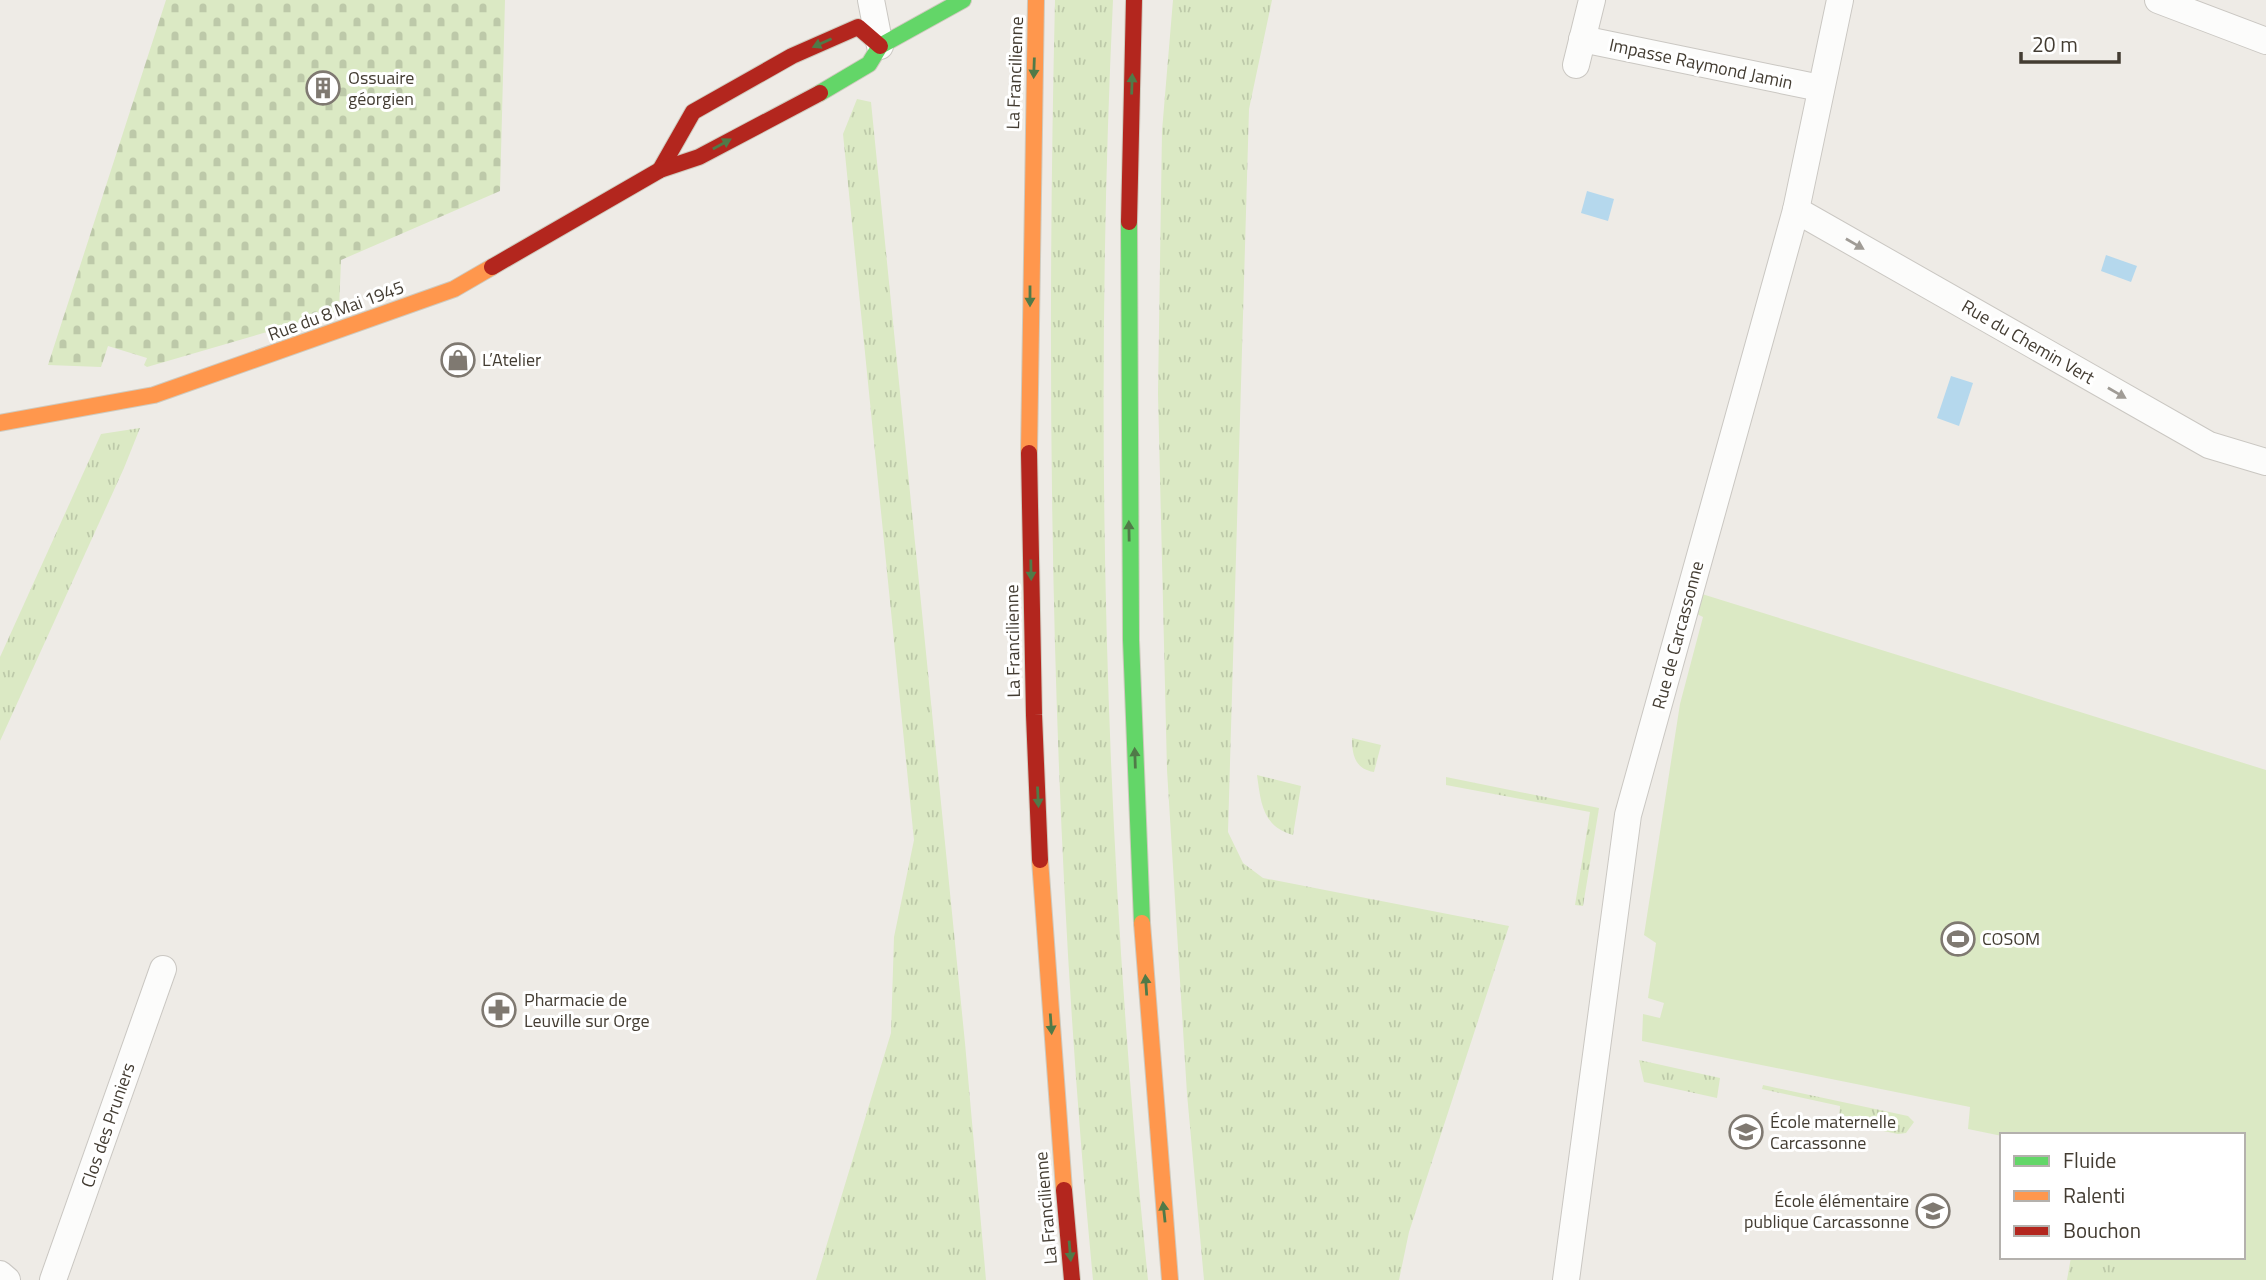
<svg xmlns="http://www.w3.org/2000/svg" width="2266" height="1280" font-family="'Titillium Web',sans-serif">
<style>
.grass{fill:url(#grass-tufts)}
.cemetery{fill:url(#cemetery-stones)}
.pitch{fill:#dbe9c4}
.water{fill:#b5d8ed}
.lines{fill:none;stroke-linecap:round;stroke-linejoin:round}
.street-casing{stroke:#cac7c2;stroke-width:28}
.fast-casing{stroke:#cfcabe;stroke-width:18}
.slow-casing{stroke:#cfcabe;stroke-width:18}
.jam-casing{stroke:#cfcabe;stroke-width:18}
.street{stroke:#fcfcfb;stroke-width:26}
.fast{stroke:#63d668;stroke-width:16}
.slow{stroke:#ff974d;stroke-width:16}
.jam{stroke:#b3261e;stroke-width:16}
.oneway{fill:#507a48}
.oneway2{fill:#a09c96}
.labels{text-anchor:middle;stroke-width:6;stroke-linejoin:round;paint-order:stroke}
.street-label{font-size:18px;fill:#433c32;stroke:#fff}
.poi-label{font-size:18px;fill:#433c32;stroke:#fff;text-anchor:start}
</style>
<defs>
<pattern id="grass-tufts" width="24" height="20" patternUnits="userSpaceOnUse" patternTransform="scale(1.75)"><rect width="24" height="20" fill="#dbe9c4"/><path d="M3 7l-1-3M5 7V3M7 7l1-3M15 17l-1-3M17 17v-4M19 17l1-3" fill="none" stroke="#bdc9a9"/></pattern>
<pattern id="cemetery-stones" width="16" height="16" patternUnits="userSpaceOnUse" patternTransform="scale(1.75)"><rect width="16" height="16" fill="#dbe9c4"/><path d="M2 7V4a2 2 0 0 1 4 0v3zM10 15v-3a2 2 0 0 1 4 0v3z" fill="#bdc9a9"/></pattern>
</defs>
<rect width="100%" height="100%" fill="#eeebe6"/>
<g class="grass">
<path d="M 1055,0 L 1113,0 C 1093,424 1105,858 1148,1280 L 1093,1280 C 1052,855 1045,427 1055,0 Z"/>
<path d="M 1173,0 L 1272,0 L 1249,109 L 1228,832 L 1243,863 L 1263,878 L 1509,926 L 1409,1232 L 1399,1280 L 1204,1280 L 1187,1094 L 1167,770 L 1158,394 L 1162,131 Z"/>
<path d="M 857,99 L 871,102 L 965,1043 L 986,1280 L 816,1280 L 891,1033 L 894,937 L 914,840 L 843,134 Z"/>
<path d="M 140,428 L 124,468 L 0,741 L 0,657 L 101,434 Z"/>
<path d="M 1352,738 L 1381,745 L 1374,772 C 1355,769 1352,755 1352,738 Z"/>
<path d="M 1257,775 L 1301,786 L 1293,835 C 1262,826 1261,803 1257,775 Z"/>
<path d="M 1446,777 L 1599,808 L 1583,906 L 1575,905 L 1590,812 L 1446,785 Z"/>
<path d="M 1639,1060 L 1720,1078 L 1717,1098 L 1644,1082 Z"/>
<path d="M 1763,1085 L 1908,1116 L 1914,1122 L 1906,1133 L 1898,1134 L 1839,1122 L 1840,1106 L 1762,1089 Z"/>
<path d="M 2071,1257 L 2188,1257 L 2175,1280 L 2067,1280 Z"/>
</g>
<path class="cemetery" d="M 166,0 L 505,0 L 500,191 L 341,260 L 339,311 L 147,367 L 144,365 L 147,358 L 108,346 L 101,367 L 48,365 Z"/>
<path class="pitch" d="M 1702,594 L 2266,770 L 2266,1280 L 2129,1280 L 2132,1257 L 2243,1257 L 2243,1135 L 2002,1136 L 1968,1129 L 1970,1107 L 1642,1041 L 1643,1014 L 1660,1018 L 1664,1003 L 1648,998 L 1656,943 L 1644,935 L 1680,704 L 1703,617 L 1697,614 Z"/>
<g class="water">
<path d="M 1587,191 L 1614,199 L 1608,221 L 1581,213 Z"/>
<path d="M 2106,255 L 2137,266 L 2131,282 L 2101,271 Z"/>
<path d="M 1951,376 L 1973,383 L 1959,426 L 1937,418 Z"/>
</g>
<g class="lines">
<defs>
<g id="street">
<path d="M 871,0 L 880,46"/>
<path d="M 2158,0 L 2266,41"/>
<path d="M 1582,39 L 1820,88"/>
<path d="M 1576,65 L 1592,0"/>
<path d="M 1796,210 L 2209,445 L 2266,462"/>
<path d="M 0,1274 L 7,1280"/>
<path d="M 53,1280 L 163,969"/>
<path d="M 1566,1280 L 1628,815 L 1796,210 L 1840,0"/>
</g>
<g id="fast">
<path d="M 820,93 L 869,64 L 880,46 L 963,0"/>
<path d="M 1129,222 L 1131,640 L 1142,923"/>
</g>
<g id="slow">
<path d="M 0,423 L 154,395 L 454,289 L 492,267"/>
<path d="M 1029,453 L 1036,0"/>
<path d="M 1040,860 L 1064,1190"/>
<path d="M 1142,923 L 1170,1280"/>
</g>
<g id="jam">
<path d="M 660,170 L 693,112 L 792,56 L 858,27 L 880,46"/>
<path d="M 1129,222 L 1134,0"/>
<path d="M 492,267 L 660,170 L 699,157 L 820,93"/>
<path d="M 1029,453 L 1034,715 L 1040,860"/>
<path d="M 1064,1190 L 1072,1280"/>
</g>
</defs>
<use href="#street" class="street-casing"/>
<use href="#fast" class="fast-casing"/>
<use href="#slow" class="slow-casing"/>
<use href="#jam" class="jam-casing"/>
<use href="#street" class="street"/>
<use href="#fast" class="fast"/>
<use href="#slow" class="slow"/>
<use href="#jam" class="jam"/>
</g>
<defs><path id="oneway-solid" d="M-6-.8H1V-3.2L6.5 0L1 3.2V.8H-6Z" transform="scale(1.75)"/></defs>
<g class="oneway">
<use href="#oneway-solid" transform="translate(822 43) rotate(156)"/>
<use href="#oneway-solid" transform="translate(1034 68) rotate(92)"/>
<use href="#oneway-solid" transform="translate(1132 84) rotate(-88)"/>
<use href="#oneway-solid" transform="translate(722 144) rotate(-29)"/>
<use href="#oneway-solid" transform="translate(1030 296) rotate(90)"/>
<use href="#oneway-solid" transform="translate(1129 531) rotate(-91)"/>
<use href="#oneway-solid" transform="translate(1031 570) rotate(89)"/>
<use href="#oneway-solid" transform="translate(1135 758) rotate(-92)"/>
<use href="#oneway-solid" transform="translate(1038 797) rotate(87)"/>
<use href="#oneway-solid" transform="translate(1146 985) rotate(-94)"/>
<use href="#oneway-solid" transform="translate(1051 1024) rotate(86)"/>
<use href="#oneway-solid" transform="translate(1164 1212) rotate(-96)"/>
<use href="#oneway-solid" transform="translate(1070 1251) rotate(85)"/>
</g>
<g class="oneway2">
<use href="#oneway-solid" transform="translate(1855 244) rotate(30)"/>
<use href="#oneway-solid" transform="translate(2117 393) rotate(30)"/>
</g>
<defs>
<symbol id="building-ring" viewBox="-11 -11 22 22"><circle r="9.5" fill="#fff" stroke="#7f7971" stroke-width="1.5"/><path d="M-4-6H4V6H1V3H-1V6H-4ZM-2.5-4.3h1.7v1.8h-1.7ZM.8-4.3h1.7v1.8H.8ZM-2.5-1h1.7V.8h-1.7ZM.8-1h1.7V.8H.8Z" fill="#7f7971"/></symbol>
<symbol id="shop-ring" viewBox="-11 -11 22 22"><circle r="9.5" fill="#fff" stroke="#7f7971" stroke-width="1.5"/><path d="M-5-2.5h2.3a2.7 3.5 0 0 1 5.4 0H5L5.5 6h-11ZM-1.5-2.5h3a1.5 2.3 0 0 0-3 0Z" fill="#7f7971"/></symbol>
<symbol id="stadium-ring" viewBox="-11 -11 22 22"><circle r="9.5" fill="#fff" stroke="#7f7971" stroke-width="1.5"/><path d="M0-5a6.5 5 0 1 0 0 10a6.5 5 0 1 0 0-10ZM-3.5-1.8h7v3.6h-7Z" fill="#7f7971"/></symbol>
<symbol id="pharmacy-ring" viewBox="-11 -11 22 22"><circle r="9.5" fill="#fff" stroke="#7f7971" stroke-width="1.5"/><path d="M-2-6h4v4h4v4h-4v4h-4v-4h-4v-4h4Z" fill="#7f7971"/></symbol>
<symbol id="school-ring" viewBox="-11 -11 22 22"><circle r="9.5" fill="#fff" stroke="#7f7971" stroke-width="1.5"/><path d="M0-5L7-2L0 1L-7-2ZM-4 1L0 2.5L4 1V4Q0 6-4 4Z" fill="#7f7971"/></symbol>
</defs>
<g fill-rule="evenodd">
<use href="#building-ring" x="304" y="69" width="38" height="38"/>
<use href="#shop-ring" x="439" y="341" width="38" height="38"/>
<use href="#stadium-ring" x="1939" y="920" width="38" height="38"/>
<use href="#pharmacy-ring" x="480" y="991" width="38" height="38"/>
<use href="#school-ring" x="1727" y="1113" width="38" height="38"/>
<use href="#school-ring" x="1914" y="1192" width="38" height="38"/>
</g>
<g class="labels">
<g class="street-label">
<text transform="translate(1701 64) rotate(12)" y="6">Impasse Raymond Jamin</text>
<text transform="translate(1015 73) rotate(-88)" y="6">La Francilienne</text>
<text transform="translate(336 311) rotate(-20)" y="6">Rue du 8 Mai 1945</text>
<text transform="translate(2028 342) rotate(30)" y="6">Rue du Chemin Vert</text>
<text transform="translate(1678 635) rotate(-75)" y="6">Rue de Carcassonne</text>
<text transform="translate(1013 641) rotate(-91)" y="6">La Francilienne</text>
<text transform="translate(108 1125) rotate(-71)" y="6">Clos des Pruniers</text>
<text transform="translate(1046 1208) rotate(-95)" y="6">La Francilienne</text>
</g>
<g class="poi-label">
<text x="348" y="84">Ossuaire<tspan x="348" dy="21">géorgien</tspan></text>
<text x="482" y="366">L’Atelier</text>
<text x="1982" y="945">COSOM</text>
<text x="524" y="1006">Pharmacie de<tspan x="524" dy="21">Leuville sur Orge</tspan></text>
<text x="1770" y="1128">École maternelle<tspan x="1770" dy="21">Carcassonne</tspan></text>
<text x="1909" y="1207" text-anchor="end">École élémentaire<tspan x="1909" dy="21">publique Carcassonne</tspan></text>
</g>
</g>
<rect x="2000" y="1133" width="245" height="126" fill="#ffffff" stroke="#b4b1ad" stroke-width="2"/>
<rect x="2014" y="1156" width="35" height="10" fill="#63d668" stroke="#b4b1ad" stroke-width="2"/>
<text x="2063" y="1168" font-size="21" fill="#433c32">Fluide</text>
<rect x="2014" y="1191" width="35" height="10" fill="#ff974d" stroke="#b4b1ad" stroke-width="2"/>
<text x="2063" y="1203" font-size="21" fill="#433c32">Ralenti</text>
<rect x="2014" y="1226" width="35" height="10" fill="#b3261e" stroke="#b4b1ad" stroke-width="2"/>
<text x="2063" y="1238" font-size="21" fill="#433c32">Bouchon</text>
<path d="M2021 52v10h98v-10" fill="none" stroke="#433c32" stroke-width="3.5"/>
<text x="2032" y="52" font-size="21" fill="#433c32" stroke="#ffffff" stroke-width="5" paint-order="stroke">20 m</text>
</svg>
